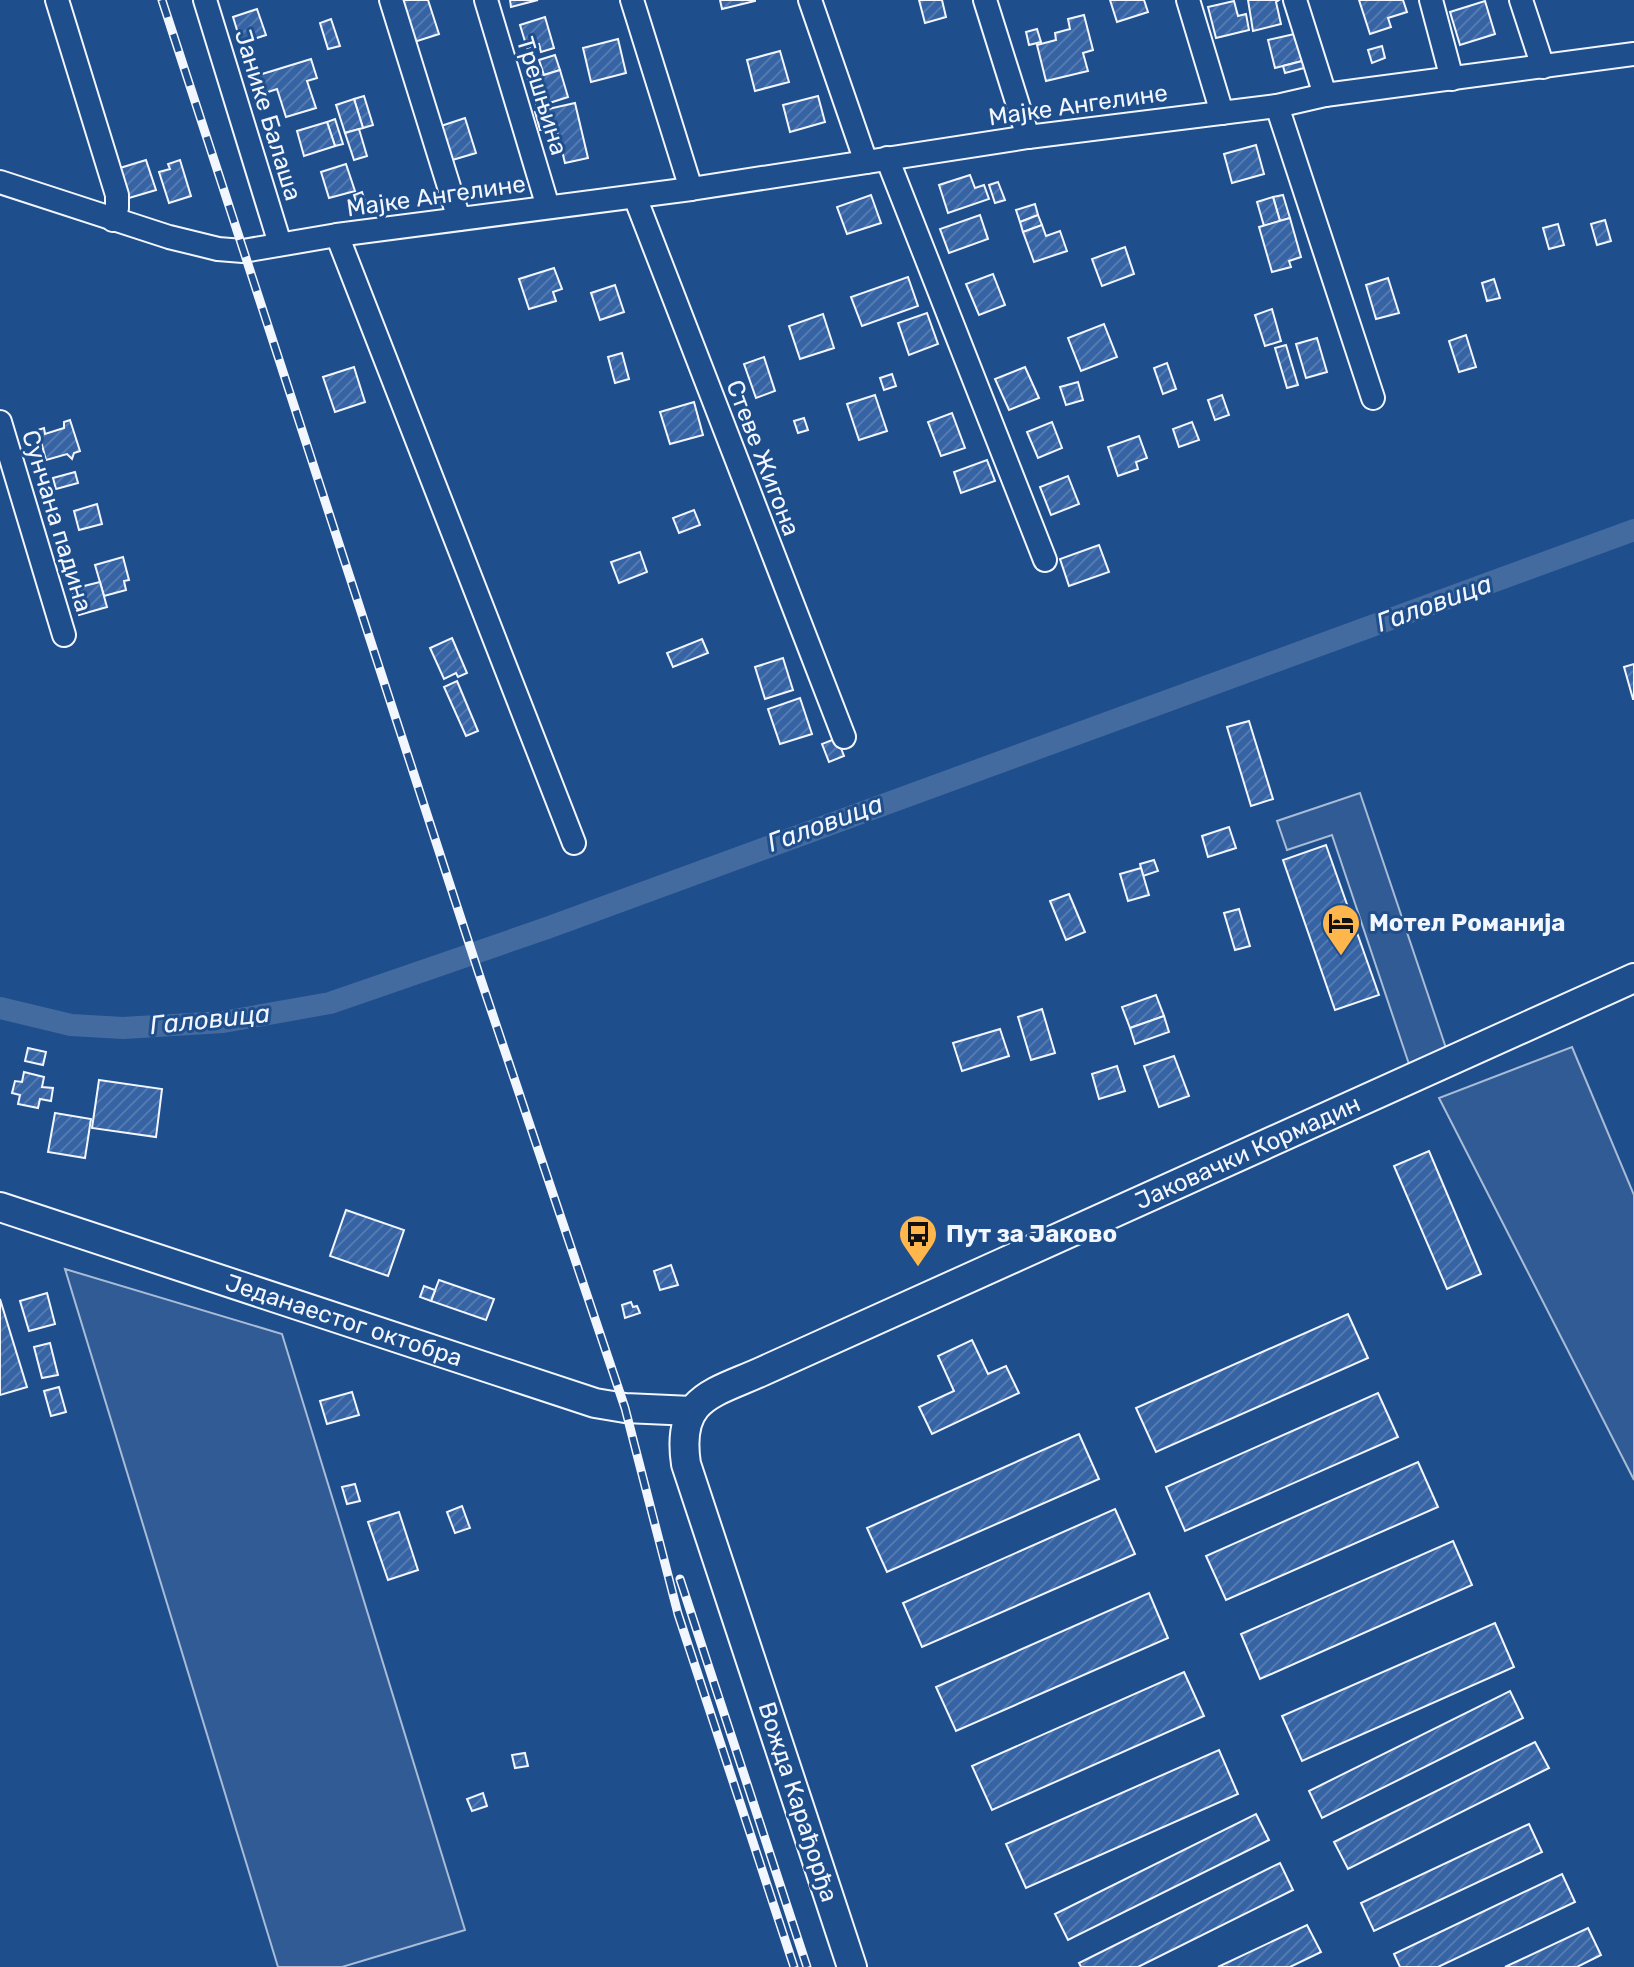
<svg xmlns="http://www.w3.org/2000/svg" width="1634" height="1967" font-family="Rubik,sans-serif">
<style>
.built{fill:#305b95;stroke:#a8bbd7;stroke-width:2}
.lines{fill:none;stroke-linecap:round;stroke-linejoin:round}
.canal{stroke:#446ba0;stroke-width:22}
.building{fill:url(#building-hatch);stroke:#f2f6ff;stroke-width:2}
.minor-casing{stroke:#f2f6ff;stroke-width:26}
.major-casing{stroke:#f2f6ff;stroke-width:32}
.minor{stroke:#1f4e8c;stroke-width:22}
.major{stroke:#1f4e8c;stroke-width:28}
.rail-casing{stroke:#f2f6ff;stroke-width:9}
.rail{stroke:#1f4e8c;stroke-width:6;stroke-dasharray:18;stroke-linecap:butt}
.labels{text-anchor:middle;stroke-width:6;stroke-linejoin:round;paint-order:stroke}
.street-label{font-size:24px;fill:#f2f6ff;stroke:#1f4e8c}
.poi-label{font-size:24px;font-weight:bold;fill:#f2f6ff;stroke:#1f4e8c;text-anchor:start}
.water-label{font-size:26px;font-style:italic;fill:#f2f6ff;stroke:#1f4e8c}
</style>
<defs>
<pattern id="building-hatch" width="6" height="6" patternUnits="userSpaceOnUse" patternTransform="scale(2)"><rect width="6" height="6" fill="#3563a3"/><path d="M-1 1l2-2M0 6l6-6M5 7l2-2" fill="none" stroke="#537ab1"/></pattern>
</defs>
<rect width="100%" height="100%" fill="#1f4e8c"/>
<g class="built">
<path d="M 1360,793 L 1450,1060 L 1413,1076 L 1332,835 L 1287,850 L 1277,821 Z"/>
<path d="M 1572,1047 L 1634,1195 L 1634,1480 L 1439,1098 Z"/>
<path d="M 65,1269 L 282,1334 L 465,1930 L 342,1967 L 278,1967 Z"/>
</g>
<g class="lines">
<path class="canal" d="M 0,1008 L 71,1025 L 123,1028 L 223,1022 L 330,1003 L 547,928 L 1634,530"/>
</g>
<g class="building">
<path d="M 398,0 L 428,0 L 439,34 L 411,43 Z"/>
<path d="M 510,0 L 538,0 L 511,7 Z"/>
<path d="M 720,0 L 755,0 L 755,1 L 722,9 Z"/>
<path d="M 919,0 L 942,0 L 946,17 L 925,23 Z"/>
<path d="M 1110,0 L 1144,0 L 1148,12 L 1117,22 Z"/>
<path d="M 1248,0 L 1279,0 L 1276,2 L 1281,24 L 1253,31 Z"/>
<path d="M 1359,0 L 1403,0 L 1407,12 L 1388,18 L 1391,27 L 1370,34 Z"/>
<path d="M 1234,1 L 1238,16 L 1246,14 L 1249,30 L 1216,38 L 1208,7 Z"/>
<path d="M 1485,1 L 1495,34 L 1460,45 L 1450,12 Z"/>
<path d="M 257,9 L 266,35 L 241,43 L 233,17 Z"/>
<path d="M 1084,15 L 1093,50 L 1083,53 L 1088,71 L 1046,81 L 1037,45 L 1056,40 L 1055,33 L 1070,29 L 1068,19 Z"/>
<path d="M 545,17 L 554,48 L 541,52 L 539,44 L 527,48 L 520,25 Z"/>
<path d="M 331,19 L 340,46 L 328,49 L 320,23 Z"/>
<path d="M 1037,29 L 1041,42 L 1029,45 L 1026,32 Z"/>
<path d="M 1299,33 L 1306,60 L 1275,68 L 1268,40 Z"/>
<path d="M 618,39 L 626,73 L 591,82 L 583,48 Z"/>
<path d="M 1382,46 L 1385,58 L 1372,63 L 1368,50 Z"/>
<path d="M 780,51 L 789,82 L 755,91 L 747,60 Z"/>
<path d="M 555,55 L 560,70 L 544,75 L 539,60 Z"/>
<path d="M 311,59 L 317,78 L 307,81 L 316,108 L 286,117 L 277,89 L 265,93 L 259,75 Z"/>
<path d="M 1306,60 L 1308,67 L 1285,73 L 1283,66 Z"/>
<path d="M 560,70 L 568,97 L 537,107 L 528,80 Z"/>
<path d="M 364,96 L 373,125 L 363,128 L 354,99 Z"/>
<path d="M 818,96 L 825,122 L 790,132 L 783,105 Z"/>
<path d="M 354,99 L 363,128 L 345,133 L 336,105 Z"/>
<path d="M 575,103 L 588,158 L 565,163 L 556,126 L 540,130 L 535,112 Z"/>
<path d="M 465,118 L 476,153 L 449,161 L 438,127 Z"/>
<path d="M 335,119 L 343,144 L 335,146 L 327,122 Z"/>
<path d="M 327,122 L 335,146 L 304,156 L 297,131 Z"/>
<path d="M 359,129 L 367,156 L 354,160 L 345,133 Z"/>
<path d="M 1256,145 L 1264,174 L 1232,183 L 1224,154 Z"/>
<path d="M 146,160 L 156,190 L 129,198 L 120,168 Z"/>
<path d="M 180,160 L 191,196 L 169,203 L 159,172 L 170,169 L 168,164 Z"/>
<path d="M 346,164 L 355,191 L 329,198 L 321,172 Z"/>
<path d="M 970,175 L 975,188 L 984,185 L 989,199 L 948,213 L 939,185 Z"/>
<path d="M 998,182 L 1005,200 L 995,203 L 989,185 Z"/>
<path d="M 362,192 L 367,207 L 359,210 L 354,195 Z"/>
<path d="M 871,195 L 881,223 L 847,234 L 837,207 Z"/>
<path d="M 1283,195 L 1290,218 L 1280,221 L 1273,197 Z"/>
<path d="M 1273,197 L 1280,221 L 1264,226 L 1257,202 Z"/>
<path d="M 1035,204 L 1038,215 L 1020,222 L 1016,210 Z"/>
<path d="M 980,215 L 988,239 L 949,253 L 940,229 Z"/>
<path d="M 1038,215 L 1042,225 L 1023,232 L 1020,222 Z"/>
<path d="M 1290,218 L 1301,257 L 1289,261 L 1291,267 L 1272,272 L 1259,227 Z"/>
<path d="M 1605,220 L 1611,241 L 1597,245 L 1591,224 Z"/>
<path d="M 1558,224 L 1564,245 L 1549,249 L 1543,228 Z"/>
<path d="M 1042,225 L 1046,236 L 1060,231 L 1067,251 L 1034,262 L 1023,232 Z"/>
<path d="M 1125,247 L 1134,274 L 1102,286 L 1092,259 Z"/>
<path d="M 554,268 L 562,289 L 553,292 L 556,301 L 529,309 L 519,279 Z"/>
<path d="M 993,274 L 1005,305 L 979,315 L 966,284 Z"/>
<path d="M 908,277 L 918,306 L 862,326 L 851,297 Z"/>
<path d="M 1388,278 L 1399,313 L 1376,319 L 1366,285 Z"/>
<path d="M 1494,279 L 1500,298 L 1487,301 L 1482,283 Z"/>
<path d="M 615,285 L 624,312 L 600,320 L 591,293 Z"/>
<path d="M 1272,309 L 1281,341 L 1265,346 L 1255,315 Z"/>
<path d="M 927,313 L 938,344 L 909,355 L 898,323 Z"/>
<path d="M 823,314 L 834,348 L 800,359 L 789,326 Z"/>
<path d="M 1104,324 L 1117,357 L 1081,371 L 1068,338 Z"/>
<path d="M 1466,335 L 1476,367 L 1459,372 L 1449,341 Z"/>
<path d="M 1317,338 L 1327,372 L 1306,378 L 1296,344 Z"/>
<path d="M 1286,345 L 1298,385 L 1287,388 L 1275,348 Z"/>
<path d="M 622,353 L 629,379 L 615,383 L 608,357 Z"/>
<path d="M 764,357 L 775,391 L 756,398 L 744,364 Z"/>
<path d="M 1167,363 L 1176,389 L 1163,394 L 1154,368 Z"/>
<path d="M 354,367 L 365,402 L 335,412 L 323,377 Z"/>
<path d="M 1025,367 L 1039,398 L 1009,410 L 995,379 Z"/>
<path d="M 892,374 L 896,386 L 884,390 L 880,378 Z"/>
<path d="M 1078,382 L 1083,400 L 1066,405 L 1060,387 Z"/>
<path d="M 875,395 L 887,431 L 859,440 L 847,404 Z"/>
<path d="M 1222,395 L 1229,415 L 1215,420 L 1208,400 Z"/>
<path d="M 694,402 L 703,435 L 670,444 L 660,412 Z"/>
<path d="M 952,413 L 965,448 L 941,456 L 928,422 Z"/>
<path d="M 804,418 L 808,430 L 798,433 L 794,421 Z"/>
<path d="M 70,420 L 80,451 L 74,453 L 72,459 L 67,454 L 46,460 L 38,430 L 44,428 L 45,434 L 64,428 L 64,422 Z"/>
<path d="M 1052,422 L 1062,448 L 1038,458 L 1027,432 Z"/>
<path d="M 1192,422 L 1199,440 L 1179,447 L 1173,429 Z"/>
<path d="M 1139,436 L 1147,458 L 1136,462 L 1138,469 L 1118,476 L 1108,447 Z"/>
<path d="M 987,460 L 995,481 L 961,493 L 954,472 Z"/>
<path d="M 75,472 L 78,483 L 56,489 L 53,478 Z"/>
<path d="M 1068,476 L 1079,504 L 1051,515 L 1040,487 Z"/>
<path d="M 97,504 L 102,524 L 79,530 L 74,511 Z"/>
<path d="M 694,510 L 700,525 L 679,533 L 673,518 Z"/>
<path d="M 1099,545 L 1109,572 L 1069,586 L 1060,559 Z"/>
<path d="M 640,552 L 647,572 L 619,583 L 611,562 Z"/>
<path d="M 123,557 L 129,580 L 124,581 L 126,590 L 104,596 L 95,565 Z"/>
<path d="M 100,582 L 107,607 L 79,615 L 72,589 Z"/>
<path d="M 452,638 L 467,673 L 458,677 L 456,673 L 444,679 L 430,648 Z"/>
<path d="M 702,639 L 708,653 L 673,667 L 667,653 Z"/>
<path d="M 783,658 L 793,690 L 765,699 L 755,667 Z"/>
<path d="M 1634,664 L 1634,699 L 1633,699 L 1624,667 Z"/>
<path d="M 457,681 L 478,731 L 466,736 L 444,687 Z"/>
<path d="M 800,698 L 812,734 L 780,744 L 768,709 Z"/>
<path d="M 1249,721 L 1273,799 L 1251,806 L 1227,727 Z"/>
<path d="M 837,738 L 844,756 L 829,762 L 822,744 Z"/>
<path d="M 1229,827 L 1236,848 L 1208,857 L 1202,836 Z"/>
<path d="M 1326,845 L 1379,995 L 1335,1010 L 1283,860 Z"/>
<path d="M 1154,860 L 1158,871 L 1143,876 L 1140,864 Z"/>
<path d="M 1141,868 L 1149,895 L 1128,901 L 1120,874 Z"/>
<path d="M 1069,894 L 1085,932 L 1066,940 L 1050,901 Z"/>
<path d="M 1239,909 L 1250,946 L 1235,950 L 1224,913 Z"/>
<path d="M 1156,995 L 1164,1016 L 1130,1028 L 1122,1007 Z"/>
<path d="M 1042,1009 L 1055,1053 L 1031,1060 L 1018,1017 Z"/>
<path d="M 1164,1016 L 1169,1032 L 1135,1044 L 1130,1028 Z"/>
<path d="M 1000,1029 L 1009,1056 L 962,1071 L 953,1043 Z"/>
<path d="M 28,1048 L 46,1052 L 43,1065 L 25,1061 Z"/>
<path d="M 1174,1056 L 1189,1096 L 1159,1107 L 1144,1066 Z"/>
<path d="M 1117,1066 L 1125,1091 L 1099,1099 L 1092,1074 Z"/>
<path d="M 24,1072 L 44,1077 L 42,1087 L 53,1088 L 51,1101 L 40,1099 L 38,1108 L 18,1104 L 20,1095 L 12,1093 L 15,1081 L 22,1082 Z"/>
<path d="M 99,1080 L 162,1089 L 156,1137 L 92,1128 Z"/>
<path d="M 55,1113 L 91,1119 L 85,1158 L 48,1152 Z"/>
<path d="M 1429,1151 L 1481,1274 L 1447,1289 L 1394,1166 Z"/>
<path d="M 346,1210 L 404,1230 L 388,1276 L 330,1256 Z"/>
<path d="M 671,1265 L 678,1285 L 660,1290 L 654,1271 Z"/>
<path d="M 439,1280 L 494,1299 L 486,1320 L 431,1301 Z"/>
<path d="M 424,1286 L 435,1290 L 431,1301 L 420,1297 Z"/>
<path d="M 47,1293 L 55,1324 L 29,1331 L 20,1301 Z"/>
<path d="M 0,1299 L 27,1387 L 0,1395 Z"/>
<path d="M 631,1302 L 633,1307 L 637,1306 L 640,1313 L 625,1318 L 622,1305 Z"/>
<path d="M 1348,1314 L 1368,1358 L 1156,1452 L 1136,1408 Z"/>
<path d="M 972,1340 L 988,1374 L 1006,1366 L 1019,1393 L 932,1434 L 919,1407 L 954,1391 L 938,1356 Z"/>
<path d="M 50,1343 L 58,1375 L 42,1378 L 34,1347 Z"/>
<path d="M 59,1387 L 66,1412 L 51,1416 L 44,1391 Z"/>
<path d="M 352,1392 L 359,1415 L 327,1424 L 320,1401 Z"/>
<path d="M 1378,1393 L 1398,1437 L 1185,1531 L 1166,1487 Z"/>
<path d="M 1079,1434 L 1099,1479 L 887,1572 L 867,1528 Z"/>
<path d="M 1418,1462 L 1438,1507 L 1226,1600 L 1206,1556 Z"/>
<path d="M 355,1484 L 360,1501 L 347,1504 L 342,1487 Z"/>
<path d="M 462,1506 L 470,1528 L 455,1533 L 447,1512 Z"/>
<path d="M 1115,1509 L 1135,1554 L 922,1647 L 903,1603 Z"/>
<path d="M 399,1512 L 418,1570 L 388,1580 L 368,1522 Z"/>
<path d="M 1453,1541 L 1472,1585 L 1260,1679 L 1241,1634 Z"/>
<path d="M 1149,1593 L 1168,1638 L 956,1731 L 936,1687 Z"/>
<path d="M 1495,1623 L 1514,1667 L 1302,1761 L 1282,1716 Z"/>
<path d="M 1184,1672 L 1204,1716 L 992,1810 L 972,1766 Z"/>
<path d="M 1510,1691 L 1523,1718 L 1322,1818 L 1309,1791 Z"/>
<path d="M 1535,1742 L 1549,1768 L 1348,1869 L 1334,1842 Z"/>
<path d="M 1219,1750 L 1238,1794 L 1026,1888 L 1006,1844 Z"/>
<path d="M 525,1753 L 528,1766 L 515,1768 L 512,1755 Z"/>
<path d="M 483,1793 L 487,1806 L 472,1811 L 467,1799 Z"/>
<path d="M 1256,1814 L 1269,1840 L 1068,1940 L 1055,1914 Z"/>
<path d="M 1529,1824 L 1542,1852 L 1374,1931 L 1361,1903 Z"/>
<path d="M 1280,1863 L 1293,1890 L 1138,1967 L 1081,1967 L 1079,1963 Z"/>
<path d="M 1562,1874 L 1575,1902 L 1438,1967 L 1400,1967 L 1394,1954 Z"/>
<path d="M 1307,1925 L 1321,1952 L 1290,1967 L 1218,1967 Z"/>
<path d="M 1588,1928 L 1601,1955 L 1577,1967 L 1505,1967 Z"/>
</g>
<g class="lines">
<defs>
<g id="minor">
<path d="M 57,0 L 117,195 L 117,208 L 113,220"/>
<path d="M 205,0 L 280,244"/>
<path d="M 391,0 L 459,219"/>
<path d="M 486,0 L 548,207"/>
<path d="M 632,0 L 691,189"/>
<path d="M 810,0 L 866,162"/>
<path d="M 985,0 L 1028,137"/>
<path d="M 1188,0 L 1222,113"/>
<path d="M 1295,0 L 1325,95"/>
<path d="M 1431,0 L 1452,79"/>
<path d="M 1521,0 L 1543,67"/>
<path d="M 1277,106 L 1373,398"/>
<path d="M 887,158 L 1045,560"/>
<path d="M 0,182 L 169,237 L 218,249 L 243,251 L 337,235 L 691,189 L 1028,137 L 1277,106 L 1325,95 L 1634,54"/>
<path d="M 635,197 L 844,737"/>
<path d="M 337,235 L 574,843"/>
<path d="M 0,422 L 64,635"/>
</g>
<g id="major">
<path id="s1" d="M 0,1207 L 595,1403 L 625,1408 L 692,1411"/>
<path id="s2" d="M 852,1967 L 686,1464 C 676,1397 712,1394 763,1371 L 1634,978"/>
</g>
</defs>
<use href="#minor" class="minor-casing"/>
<use href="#major" class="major-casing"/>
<use href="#minor" class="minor"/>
<use href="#major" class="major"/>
<defs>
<g id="rail">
<path d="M 162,0 L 478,971 L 625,1408 L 678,1614 L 794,1967"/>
<path d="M 680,1579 L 807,1967"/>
</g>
</defs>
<use href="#rail" class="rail-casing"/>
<use href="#rail" class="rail"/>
</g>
<defs>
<symbol id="hotel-pin" viewBox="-11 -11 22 30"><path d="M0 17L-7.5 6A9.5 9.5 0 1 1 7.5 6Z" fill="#ffb74d" stroke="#1f4e8c"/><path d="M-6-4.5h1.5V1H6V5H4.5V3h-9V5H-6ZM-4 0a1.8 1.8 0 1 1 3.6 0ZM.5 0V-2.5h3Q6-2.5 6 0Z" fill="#111"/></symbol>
<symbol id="bus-pin" viewBox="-11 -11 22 30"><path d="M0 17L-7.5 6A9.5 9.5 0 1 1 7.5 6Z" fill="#ffb74d" stroke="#1f4e8c"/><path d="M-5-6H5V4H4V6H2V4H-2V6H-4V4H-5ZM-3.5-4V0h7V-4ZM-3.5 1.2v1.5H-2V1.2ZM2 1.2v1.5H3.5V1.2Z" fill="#111"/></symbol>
</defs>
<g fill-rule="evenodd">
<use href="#hotel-pin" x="1319" y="901" width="44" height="60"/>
<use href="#bus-pin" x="896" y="1212" width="44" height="60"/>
</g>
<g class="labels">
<g class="street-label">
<text transform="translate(542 96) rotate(73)" y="8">Трешњина</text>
<text transform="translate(1078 105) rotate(-8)" y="8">Мајке Ангелине</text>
<text transform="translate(268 115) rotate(73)" y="8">Јанике Балаша</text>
<text transform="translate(436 196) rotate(-8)" y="8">Мајке Ангелине</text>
<text transform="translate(763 458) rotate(69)" y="8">Стеве Жигона</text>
<text transform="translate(57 521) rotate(73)" y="8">Сунчана падина</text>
<text dy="8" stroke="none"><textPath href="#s2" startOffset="1198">Јаковачки Кормадин</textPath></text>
<text dy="8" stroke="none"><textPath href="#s1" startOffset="362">Једанаестог октобра</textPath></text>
<text transform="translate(798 1802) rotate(72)" y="8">Вожда Карађорђа</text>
</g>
<g class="poi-label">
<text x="1369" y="931">Мотел Романија</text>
<text x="946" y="1242">Пут за Јаково</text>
</g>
<g class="water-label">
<text transform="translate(1434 603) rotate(-20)" y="9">Галовица</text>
<text transform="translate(825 823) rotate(-20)" y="9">Галовица</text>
<text transform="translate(210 1019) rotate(-6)" y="9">Галовица</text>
</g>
</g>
</svg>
